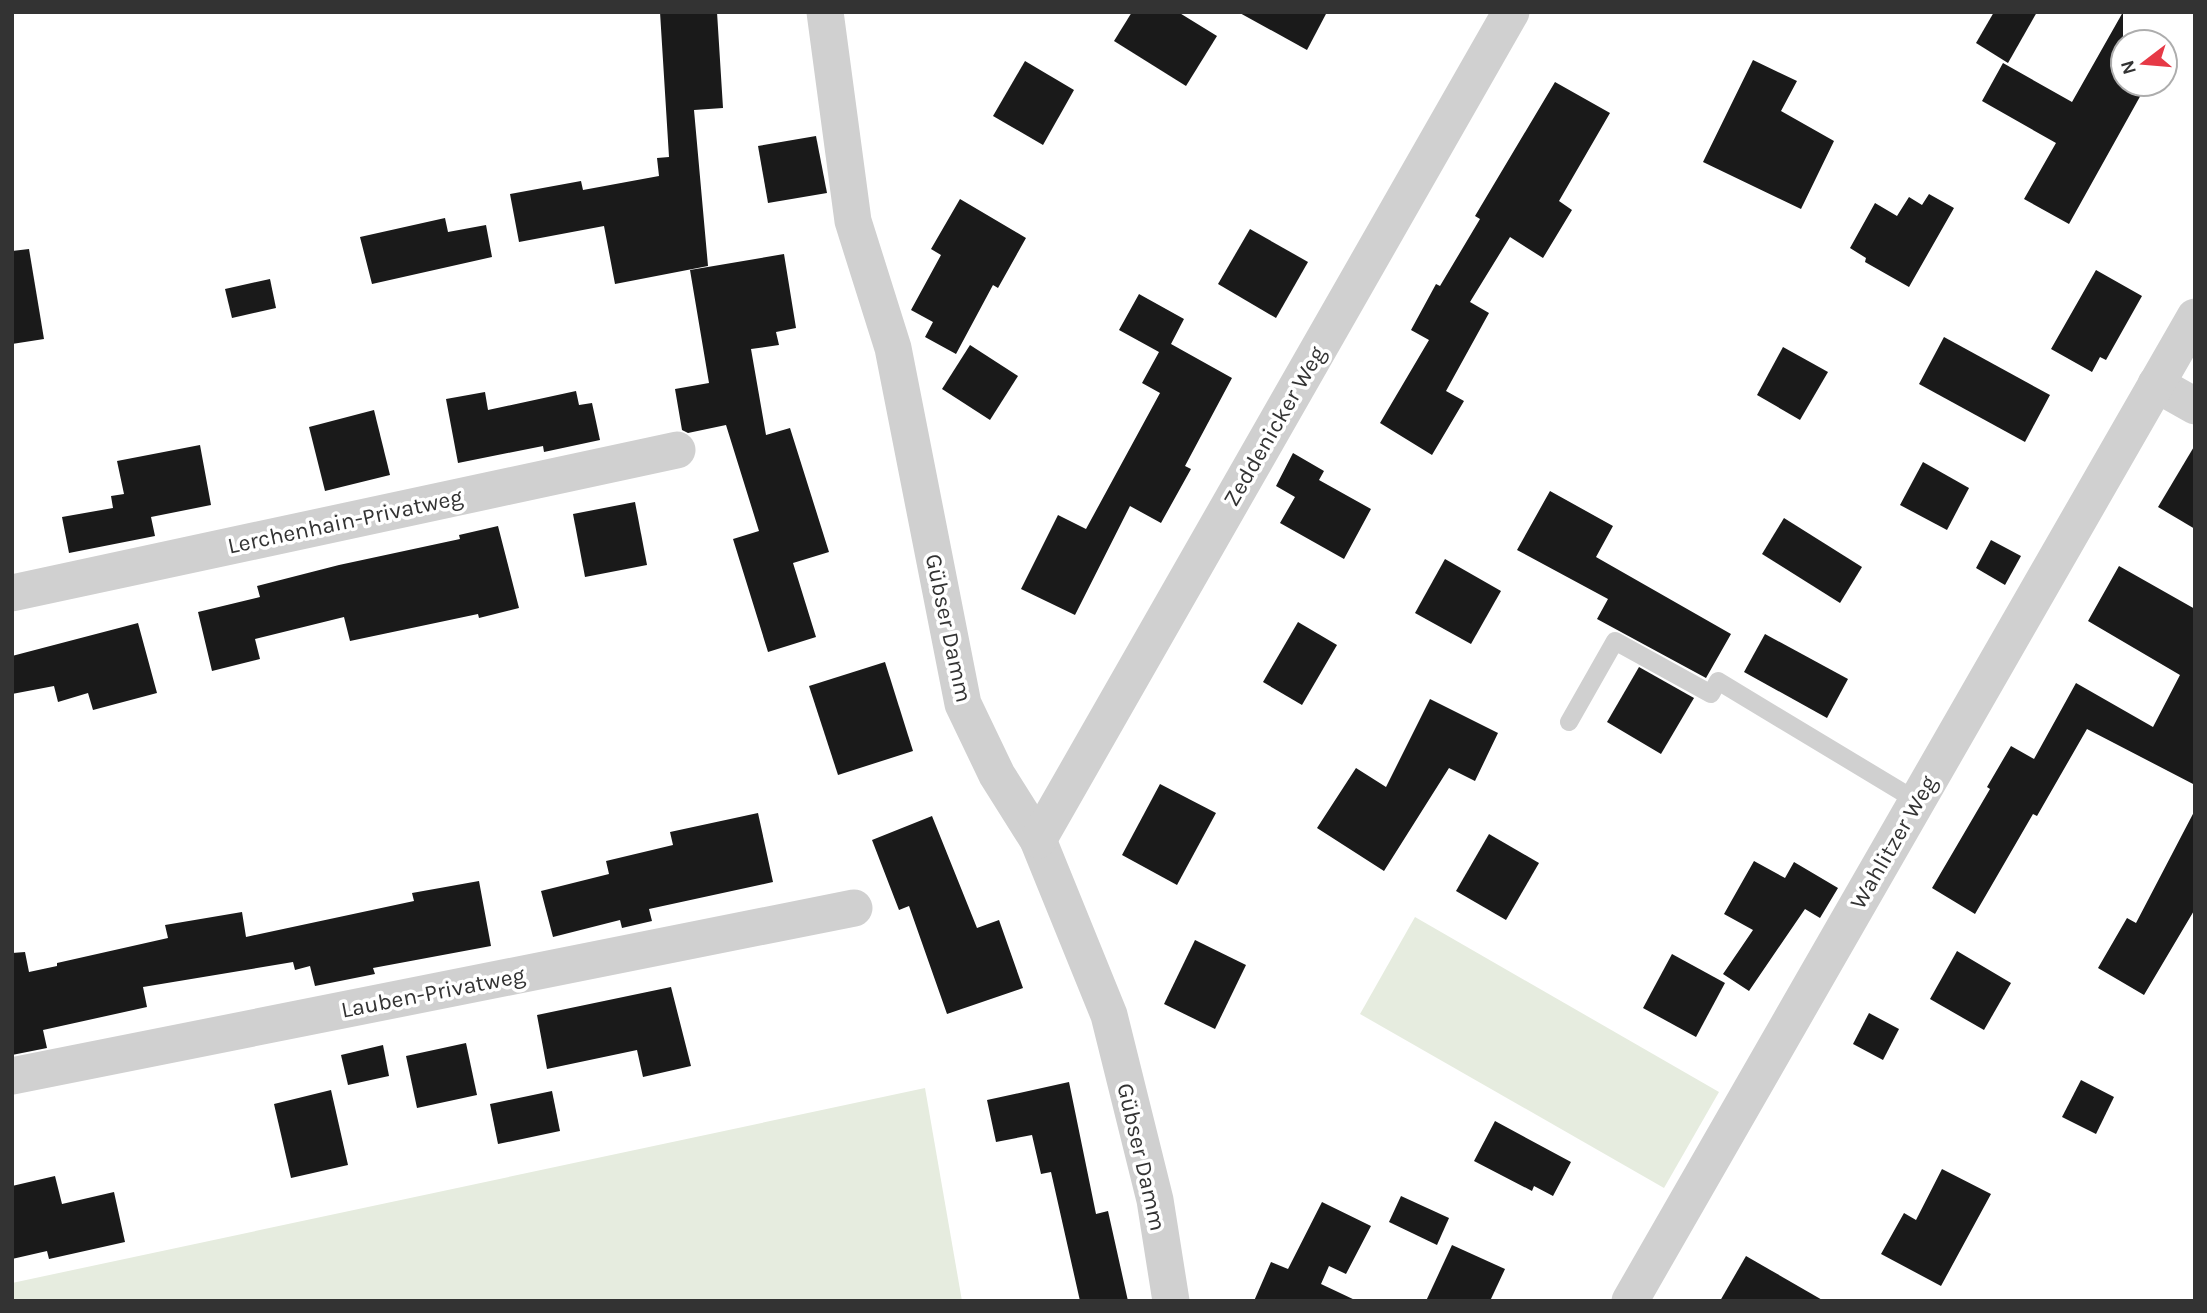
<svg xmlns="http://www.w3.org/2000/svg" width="2207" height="1313" font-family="Karla,sans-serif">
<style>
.green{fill:#e6ecdf}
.building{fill:#1a1a1a}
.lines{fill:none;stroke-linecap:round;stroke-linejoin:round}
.lane{stroke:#d0d0d0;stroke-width:18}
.street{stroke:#d0d0d0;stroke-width:37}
.labels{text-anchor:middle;stroke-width:7;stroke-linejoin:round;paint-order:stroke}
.street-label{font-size:23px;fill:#333;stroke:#fff}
</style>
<rect width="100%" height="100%" fill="#fff"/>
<g class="green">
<path d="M 1415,917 L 1719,1092 L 1664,1188 L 1360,1014 Z"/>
<path d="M 925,1088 L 962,1301 L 12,1301 L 12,1283 Z"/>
</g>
<g class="building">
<path d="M 660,12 L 717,12 L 723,108 L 694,110 L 708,266 L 615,284 L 604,226 L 519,242 L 510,194 L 581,181 L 583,190 L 659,176 L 657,158 L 669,157 Z"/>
<path d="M 1132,12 L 1178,12 L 1217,36 L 1186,86 L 1114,41 Z"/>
<path d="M 1238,12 L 1327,12 L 1307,50 Z"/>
<path d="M 1994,12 L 2037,12 L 2008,63 L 1976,43 Z"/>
<path d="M 2123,12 L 2123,84 L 2147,84 L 2069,224 L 2024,199 L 2056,143 L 1982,101 L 2003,63 L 2072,102 Z"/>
<path d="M 1753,60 L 1797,81 L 1781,111 L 1834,141 L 1801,209 L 1703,162 Z"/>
<path d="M 1025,61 L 1074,90 L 1043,145 L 993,116 Z"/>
<path d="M 1555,82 L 1610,113 L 1559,201 L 1572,210 L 1543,258 L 1510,237 L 1470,302 L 1489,313 L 1446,391 L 1464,401 L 1432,455 L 1380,423 L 1429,340 L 1411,330 L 1436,284 L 1440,286 L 1480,219 L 1475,216 Z"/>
<path d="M 816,136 L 827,193 L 768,203 L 758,146 Z"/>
<path d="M 1929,194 L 1954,208 L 1909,287 L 1865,262 L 1866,258 L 1850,248 L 1875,203 L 1897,216 L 1909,197 L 1922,205 Z"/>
<path d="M 960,199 L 1026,238 L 998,288 L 993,285 L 956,354 L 925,337 L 933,322 L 911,310 L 941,255 L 931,249 Z"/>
<path d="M 445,218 L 448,232 L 486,225 L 492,257 L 372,284 L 360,237 Z"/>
<path d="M 1250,229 L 1308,262 L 1276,318 L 1218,284 Z"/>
<path d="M 29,249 L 44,339 L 12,344 L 12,251 Z"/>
<path d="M 784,254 L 796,328 L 776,332 L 779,345 L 751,349 L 766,435 L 790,428 L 829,552 L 793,563 L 816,637 L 768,652 L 733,539 L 759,531 L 726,425 L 688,433 L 682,430 L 675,389 L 709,383 L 690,270 Z"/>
<path d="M 2096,270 L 2142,296 L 2106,360 L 2100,357 L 2092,372 L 2051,349 Z"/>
<path d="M 270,279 L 276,308 L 232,318 L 225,289 Z"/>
<path d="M 1139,294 L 1184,319 L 1171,344 L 1232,378 L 1185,466 L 1191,469 L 1161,523 L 1130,506 L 1075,615 L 1021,589 L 1058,515 L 1086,529 L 1160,393 L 1142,383 L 1159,352 L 1119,330 Z"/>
<path d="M 1944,337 L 2050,395 L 2025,442 L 1919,384 Z"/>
<path d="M 970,345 L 1018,376 L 990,420 L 942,389 Z"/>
<path d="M 1783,347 L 1828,372 L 1800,420 L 1757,395 Z"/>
<path d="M 576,391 L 579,405 L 592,403 L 600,440 L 544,452 L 543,446 L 458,463 L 446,399 L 485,392 L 488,410 Z"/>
<path d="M 374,410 L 390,475 L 325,491 L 309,427 Z"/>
<path d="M 200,445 L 211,505 L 151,517 L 155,536 L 69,553 L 62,517 L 113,508 L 111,496 L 124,494 L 117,461 Z"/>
<path d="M 2195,445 L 2195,529 L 2158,507 Z"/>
<path d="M 1293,453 L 1324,471 L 1319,480 L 1371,509 L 1344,559 L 1280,523 L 1295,497 L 1276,486 Z"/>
<path d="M 1923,462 L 1969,488 L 1947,530 L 1900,505 Z"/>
<path d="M 1550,491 L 1613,526 L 1596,557 L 1731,634 L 1706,678 L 1597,619 L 1608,599 L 1517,550 Z"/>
<path d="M 635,502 L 647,565 L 585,577 L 573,514 Z"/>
<path d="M 1784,518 L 1862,567 L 1840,603 L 1762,554 Z"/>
<path d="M 498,526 L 519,608 L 479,618 L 478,614 L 350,641 L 344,617 L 255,639 L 260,659 L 212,671 L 198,612 L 260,597 L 257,586 L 339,565 L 460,539 L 459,535 Z"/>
<path d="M 1991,540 L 2021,556 L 2005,585 L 1976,568 Z"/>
<path d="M 1445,559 L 1501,591 L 1471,644 L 1415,613 Z"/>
<path d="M 2119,566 L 2195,609 L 2195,785 L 2087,729 L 2037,816 L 2033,814 L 1975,914 L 1932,888 L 1990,789 L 1987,787 L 2011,746 L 2034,759 L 2076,683 L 2153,727 L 2180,675 L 2088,621 Z"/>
<path d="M 1298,622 L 1337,645 L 1302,705 L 1263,682 Z"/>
<path d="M 138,623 L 157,693 L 93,710 L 88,693 L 58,702 L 54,686 L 12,694 L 12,656 Z"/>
<path d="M 1765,634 L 1848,679 L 1827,718 L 1744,672 Z"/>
<path d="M 885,662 L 913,751 L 838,775 L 809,686 Z"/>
<path d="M 1639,667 L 1694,698 L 1661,754 L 1607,722 Z"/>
<path d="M 1430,699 L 1498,733 L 1475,781 L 1449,768 L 1384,871 L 1317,828 L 1356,768 L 1386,787 Z"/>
<path d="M 1160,784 L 1216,813 L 1177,885 L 1122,855 Z"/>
<path d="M 2195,810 L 2195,909 L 2144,995 L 2098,968 L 2127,918 L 2136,923 Z"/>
<path d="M 758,813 L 773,882 L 649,909 L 652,921 L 622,928 L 620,920 L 553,937 L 541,891 L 609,874 L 606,861 L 673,845 L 670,832 Z"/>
<path d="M 932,816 L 977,928 L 999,920 L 1023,988 L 947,1014 L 909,906 L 899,910 L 872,840 Z"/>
<path d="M 1489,834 L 1539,863 L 1506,920 L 1456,891 Z"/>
<path d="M 1754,861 L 1785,878 L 1794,862 L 1838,888 L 1820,918 L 1805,909 L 1749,991 L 1723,974 L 1753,930 L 1724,914 Z"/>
<path d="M 479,881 L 491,946 L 373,968 L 375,974 L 315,986 L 310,966 L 295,970 L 293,962 L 143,987 L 147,1007 L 43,1030 L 47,1048 L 12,1055 L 12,953 L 25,952 L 29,972 L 57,966 L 57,963 L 168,938 L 165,925 L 242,912 L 246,937 L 414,901 L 412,893 Z"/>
<path d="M 1195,940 L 1246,965 L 1215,1029 L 1164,1004 Z"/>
<path d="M 1957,951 L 2011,983 L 1984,1030 L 1930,999 Z"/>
<path d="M 1672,954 L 1725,983 L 1696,1037 L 1643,1008 Z"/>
<path d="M 671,987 L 691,1066 L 643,1077 L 637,1050 L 547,1069 L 537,1015 Z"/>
<path d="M 1869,1013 L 1899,1029 L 1883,1060 L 1853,1044 Z"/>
<path d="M 466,1043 L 477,1095 L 417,1108 L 406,1056 Z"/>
<path d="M 383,1045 L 389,1076 L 348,1085 L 341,1055 Z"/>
<path d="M 2081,1080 L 2114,1097 L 2096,1134 L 2062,1117 Z"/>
<path d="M 1069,1082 L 1096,1214 L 1108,1211 L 1128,1301 L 1080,1301 L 1051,1172 L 1041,1174 L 1032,1135 L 996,1142 L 987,1100 Z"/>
<path d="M 331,1090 L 348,1165 L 291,1178 L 274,1104 Z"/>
<path d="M 552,1091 L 560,1131 L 498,1144 L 490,1104 Z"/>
<path d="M 1495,1121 L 1571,1162 L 1553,1196 L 1534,1186 L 1532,1191 L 1474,1161 Z"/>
<path d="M 1942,1169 L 1991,1194 L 1941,1286 L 1881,1254 L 1904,1213 L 1916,1220 Z"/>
<path d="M 55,1176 L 62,1204 L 114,1192 L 125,1242 L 49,1259 L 47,1251 L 12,1259 L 12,1186 Z"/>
<path d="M 1401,1196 L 1449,1218 L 1437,1245 L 1389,1222 Z"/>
<path d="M 1322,1202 L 1371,1226 L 1346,1274 L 1329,1266 L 1321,1284 L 1357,1301 L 1254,1301 L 1271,1262 L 1288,1269 Z"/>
<path d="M 1452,1245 L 1505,1269 L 1490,1301 L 1426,1301 Z"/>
<path d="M 1746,1256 L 1824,1301 L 1720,1301 Z"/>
</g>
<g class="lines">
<path class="lane" d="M 1569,722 L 1615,641 L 1711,694 L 1718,681 L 1917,801"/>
<g class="street">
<path d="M 825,12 L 853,221 L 893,348 L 963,704 L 997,775 L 1038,840 L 1109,1015 L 1155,1200 L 1171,1301"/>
<path d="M 2156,384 L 2195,406"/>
<path d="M 12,593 L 677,450"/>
<path d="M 1038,840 L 1511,12"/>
<path d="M 12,1076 L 854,908"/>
<path d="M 1630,1301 L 2195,317"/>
</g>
</g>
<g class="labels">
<g class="street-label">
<text transform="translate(1274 426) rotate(-60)" y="8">Zeddenicker Weg</text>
<text transform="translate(345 521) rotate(-12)" y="8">Lerchenhain-Privatweg</text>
<text transform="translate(949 628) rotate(78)" y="8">Gübser Damm</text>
<text transform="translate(1893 842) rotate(-60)" y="8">Wahlitzer Weg</text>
<text transform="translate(433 992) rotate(-11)" y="8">Lauben-Privatweg</text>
<text transform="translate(1142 1157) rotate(77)" y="8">Gübser Damm</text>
</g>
</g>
<rect width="2207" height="1313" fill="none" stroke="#333333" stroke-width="28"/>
<g transform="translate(2144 63) rotate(254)"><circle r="33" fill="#ffffff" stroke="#adadad" stroke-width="2"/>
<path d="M0-5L12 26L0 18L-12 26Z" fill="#e63946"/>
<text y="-10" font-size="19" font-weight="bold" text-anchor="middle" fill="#333333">N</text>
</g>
</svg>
